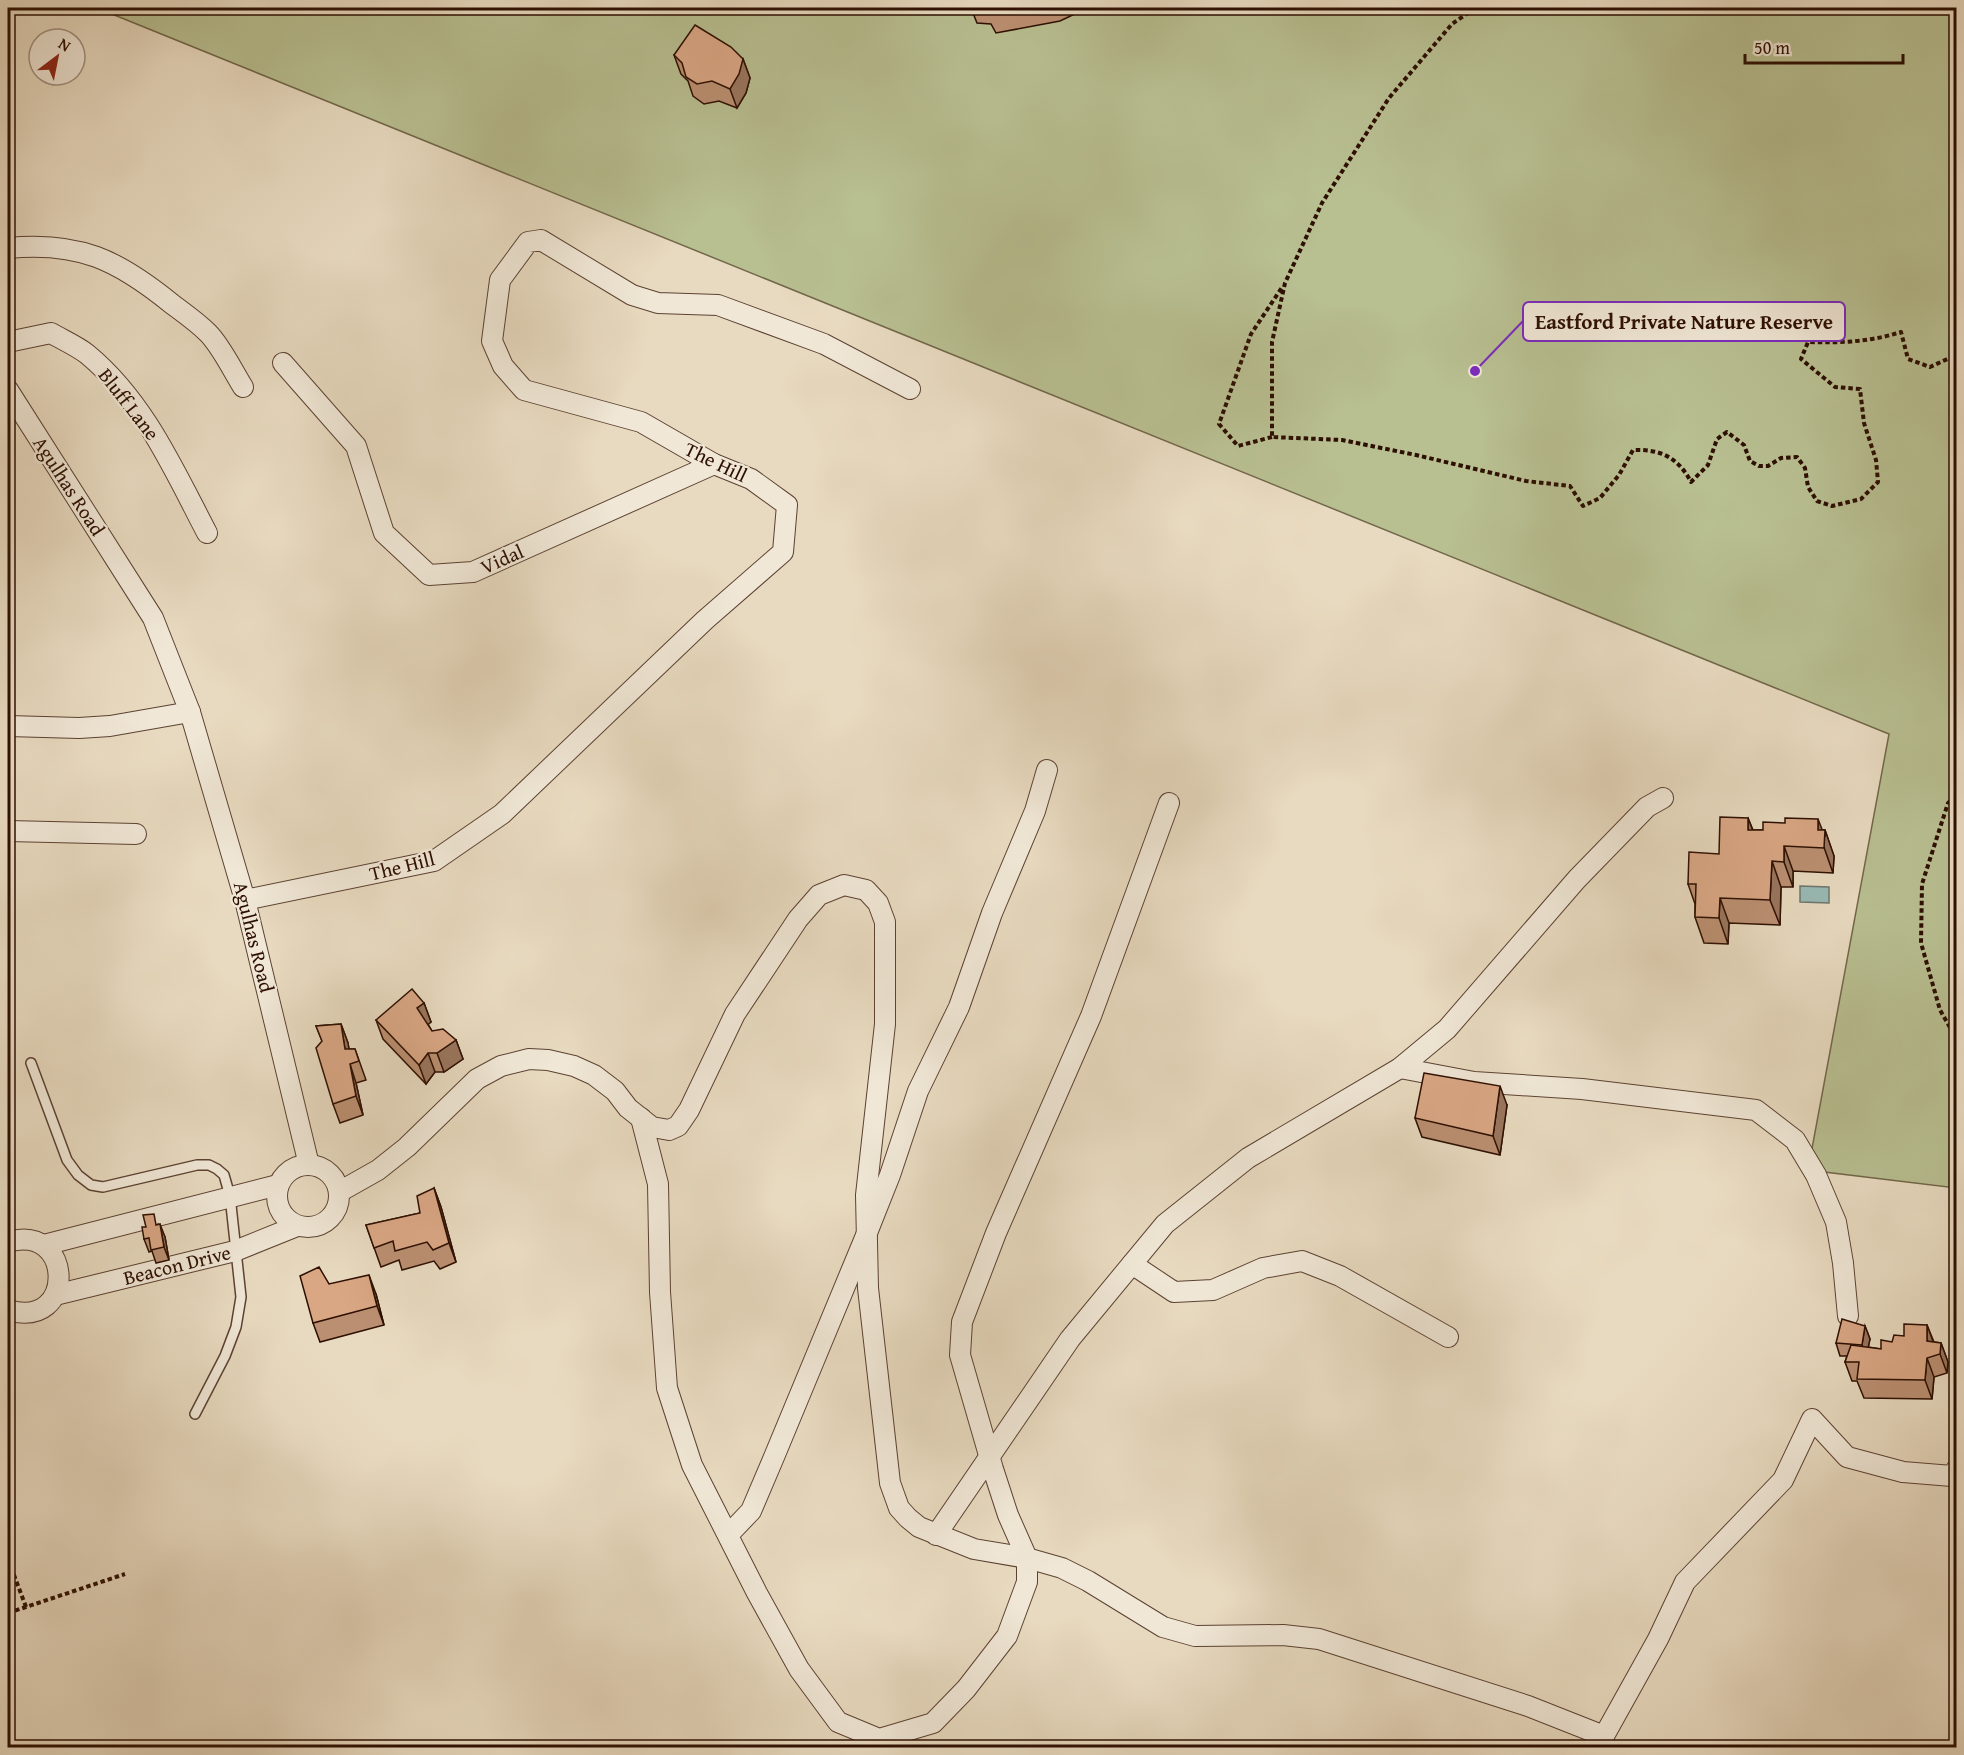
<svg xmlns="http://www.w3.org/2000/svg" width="1964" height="1755" font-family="'Gentium Book Plus',serif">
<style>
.green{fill:#b8bf91;stroke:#72674a;stroke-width:1.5}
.water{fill:#98bab6;stroke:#6d766e;stroke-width:1.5}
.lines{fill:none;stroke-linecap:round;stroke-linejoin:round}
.service-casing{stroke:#5c4232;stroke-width:12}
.minor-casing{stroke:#5c4232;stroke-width:22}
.path{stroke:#2d0f02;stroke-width:4;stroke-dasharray:4.5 3;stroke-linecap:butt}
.service{stroke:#f0e7d6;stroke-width:9}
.minor{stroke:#f0e7d6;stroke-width:20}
.wall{fill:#bb9072;stroke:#2d0f02;stroke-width:1.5}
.shaded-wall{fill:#99755d;stroke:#2d0f02;stroke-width:1.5}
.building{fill:#daa785;stroke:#2d0f02;stroke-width:1.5}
.labels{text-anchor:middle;stroke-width:4.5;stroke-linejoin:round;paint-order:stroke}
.street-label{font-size:20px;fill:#2d0f02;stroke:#f0e7d6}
.leader{fill:none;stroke:#7b2cbf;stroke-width:2}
.callout-dot{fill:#7b2cbf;stroke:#f0e7d6;stroke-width:2}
.callout{fill:#f0e7d6;stroke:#7b2cbf;stroke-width:2}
.callout-label{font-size:21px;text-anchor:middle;font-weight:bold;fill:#2d0f02}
</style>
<rect width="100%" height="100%" fill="#e8dac0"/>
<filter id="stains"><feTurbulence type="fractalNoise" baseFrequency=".00333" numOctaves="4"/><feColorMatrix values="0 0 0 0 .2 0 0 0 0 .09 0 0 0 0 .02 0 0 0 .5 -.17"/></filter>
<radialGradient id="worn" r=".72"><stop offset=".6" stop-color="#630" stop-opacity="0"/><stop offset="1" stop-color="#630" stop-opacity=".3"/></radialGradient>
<path class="green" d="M 97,8 L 1956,8 L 1956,1188 L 1808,1170 L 1889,734 Z"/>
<path class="water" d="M 1800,886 L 1829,887 L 1829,903 L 1800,902 Z"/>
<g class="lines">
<defs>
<path id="service" d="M 31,1063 L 67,1160 L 78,1175 L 91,1185 L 103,1187 L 197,1165 L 209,1165 L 217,1169 L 224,1175 L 230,1196 L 241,1297 L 236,1327 L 225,1356 L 195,1414"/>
<g id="minor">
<path d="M 8,248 C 79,241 118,260 172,304 C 184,313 197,322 208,333 C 221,346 233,371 243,387"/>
<path d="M 8,342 L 51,333 C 63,340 77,346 87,354 C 144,401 174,470 207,533"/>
<path d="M 283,363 L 356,446 L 384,533 L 429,575 L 473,572 L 714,464"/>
<path d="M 8,390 L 153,618 L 190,712 L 245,900 L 309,1165"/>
<path d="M 8,726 L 79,728 L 110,726 L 190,712"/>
<path d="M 8,831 L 136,834"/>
<path d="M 245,900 L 434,861 L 502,814 L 705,620 L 783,552 L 787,505 L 751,479 L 714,464 L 641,422 L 524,390 L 503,366 L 492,341 L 500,280 L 528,242 L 541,240 L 632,295 L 658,303 L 718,305 L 824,344 L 910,389"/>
<path d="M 1400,1068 L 1474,1082 L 1582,1089 L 1756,1110 L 1795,1140 L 1816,1175 L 1836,1222 L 1843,1263 L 1848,1316"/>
<path d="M 641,1118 L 658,1184 L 660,1292 L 667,1388 L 692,1465 L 757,1593 L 799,1669 L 838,1722 L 879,1739 L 933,1723 L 966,1689 L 1007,1636 L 1027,1582 L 1027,1558 L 1008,1515 L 993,1469 L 960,1355 L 962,1322 L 996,1233 L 1091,1016 L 1169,803"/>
<circle cx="308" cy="1196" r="31"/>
<path d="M 339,1192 L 378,1170 L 407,1147 L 477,1079 L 501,1066 L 529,1059 L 548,1060 L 574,1066 L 594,1075 L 615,1091 L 628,1108 L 652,1127 L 669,1130 L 678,1126 L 689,1110 L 735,1014 L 798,919 L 819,895 L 844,885 L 866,890 L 878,903 L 885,922 L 885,1024 L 866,1195 L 868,1288 L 890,1483 L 899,1508 L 908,1518 L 919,1527 L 974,1549 L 1027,1558 L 1062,1568 L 1088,1581 L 1163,1627 L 1195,1636 L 1283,1635 L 1319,1639 L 1528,1706 L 1604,1736"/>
<path d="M 8,1242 C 74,1222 77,1331 8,1310"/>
<path d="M 44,1245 L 278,1185"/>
<path d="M 1132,1264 L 1174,1292 L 1213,1290 L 1263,1268 L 1302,1261 L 1340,1276 L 1448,1337"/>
<path d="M 55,1295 L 235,1251 L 297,1226"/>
<path d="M 729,1534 L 751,1511 L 774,1457 L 867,1233 L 890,1175 L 918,1091 L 959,1007 L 992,913 L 1035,811 L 1047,770"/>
<path d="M 936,1535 L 1070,1339 L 1165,1224 L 1248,1158 L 1400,1068 L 1447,1029 L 1577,879 L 1647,807 L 1663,798"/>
<path d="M 1603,1748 L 1604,1736 L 1658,1639 L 1685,1582 L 1783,1480 L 1812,1419 L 1847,1457 L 1903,1472 L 1952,1476 L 1956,1470"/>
</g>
</defs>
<use href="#service" class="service-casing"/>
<use href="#minor" class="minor-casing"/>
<g class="path">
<path d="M 1475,8 L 1452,24 L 1389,98 L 1322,203 L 1285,283 L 1272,342 L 1272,437 L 1342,440 L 1416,455 L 1526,481 L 1570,486 L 1583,506 L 1600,498 L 1619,475 L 1633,450 C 1660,449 1678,457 1691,482 L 1708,465 L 1717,439 L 1727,432 L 1744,445 L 1750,461 L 1759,466 L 1768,466 L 1781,458 L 1797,457 L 1805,468 L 1808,487 L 1817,501 L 1832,506 L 1861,499 L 1878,482 L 1876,460 L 1864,423 L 1860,389 L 1835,387 L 1801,359 L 1808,342 C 1841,343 1870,342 1901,332 L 1908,359 L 1930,367 L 1956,355"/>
<path d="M 1272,437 L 1238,446 L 1219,424 L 1251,334 L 1283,286"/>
<path d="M 1956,796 L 1948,803 L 1922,884 L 1921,943 L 1940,1010 L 1956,1038"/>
<path d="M 8,1570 L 14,1575 L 26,1607"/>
<path d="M 8,1613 L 125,1574"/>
</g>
<use href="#service" class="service"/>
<use href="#minor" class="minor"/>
</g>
<g class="wall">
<path d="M 971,8 L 1080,8 L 1081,11 L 1060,21 L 996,33 L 991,24 L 977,23 Z"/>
<path d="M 674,55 L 743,59 L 750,78 L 746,93 L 737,108 L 719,101 L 704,104 L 693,96 L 688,81 L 681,74 Z"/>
<path d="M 1748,818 L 1753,830 L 1825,830 L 1834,856 L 1833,873 L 1793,871 L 1793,887 L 1781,887 L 1780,925 L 1729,923 L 1728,944 L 1704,943 L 1695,917 L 1695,904 L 1688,884 L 1719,854 Z"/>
<path d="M 424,1003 L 431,1022 L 428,1024 L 432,1031 L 456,1040 L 463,1059 L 444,1072 L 435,1072 L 426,1084 L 383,1039 L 376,1020 Z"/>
<path d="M 341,1024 L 348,1043 L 349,1049 L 355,1049 L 366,1080 L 356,1083 L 363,1115 L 340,1123 L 333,1104 L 322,1041 L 316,1026 Z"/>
<path d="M 1507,1105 L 1500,1155 L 1422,1137 L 1415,1118 Z"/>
<path d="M 434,1188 L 441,1207 L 456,1262 L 440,1269 L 434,1261 L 402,1270 L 399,1260 L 381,1267 L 366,1225 L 420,1213 Z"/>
<path d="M 158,1224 L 165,1237 L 169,1260 L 156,1263 L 152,1251 L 149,1252 L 144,1239 Z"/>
<path d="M 329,1284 L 376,1294 L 384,1325 L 320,1342 L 313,1323 Z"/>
<path d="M 1927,1325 L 1934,1342 L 1941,1343 L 1948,1362 L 1947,1373 L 1934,1377 L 1932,1399 L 1864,1398 L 1857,1381 L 1852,1381 L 1845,1362 L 1847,1356 L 1840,1356 L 1836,1343 L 1865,1326 L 1870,1339 L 1868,1347 L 1881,1349 Z"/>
</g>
<g class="shaded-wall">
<path d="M 743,59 L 750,78 L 746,93 L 737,108 L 730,89 Z"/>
<path d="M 1748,818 L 1758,844 L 1748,830 Z"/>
<path d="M 1818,819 L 1825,837 L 1825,830 L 1834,856 L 1833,873 L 1818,830 Z"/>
<path d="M 1784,846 L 1793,871 L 1793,887 L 1784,862 Z"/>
<path d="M 1772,861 L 1781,887 L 1780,925 L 1770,900 Z"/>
<path d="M 1720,898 L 1729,923 L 1728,944 L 1719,918 Z"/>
<path d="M 424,1003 L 431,1022 L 424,1028 L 417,1008 Z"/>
<path d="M 341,1024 L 348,1043 L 351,1063 L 345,1049 Z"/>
<path d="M 456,1040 L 463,1059 L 444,1072 L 437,1053 Z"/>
<path d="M 428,1053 L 435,1072 L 426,1084 L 419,1065 Z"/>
<path d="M 350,1064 L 356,1083 L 363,1115 L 356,1096 Z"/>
<path d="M 1500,1086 L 1507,1105 L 1500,1155 L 1493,1136 Z"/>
<path d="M 434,1188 L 441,1207 L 456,1262 L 449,1243 Z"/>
<path d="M 160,1224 L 165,1237 L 169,1260 L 164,1247 Z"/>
<path d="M 369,1275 L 376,1294 L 384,1325 L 377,1306 Z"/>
<path d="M 1927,1325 L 1934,1344 L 1927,1341 Z"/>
<path d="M 1865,1326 L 1870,1339 L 1866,1358 L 1862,1345 Z"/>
<path d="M 1941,1343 L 1948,1362 L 1947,1373 L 1940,1354 Z"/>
<path d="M 1927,1358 L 1934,1377 L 1932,1399 L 1925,1380 Z"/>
<path d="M 8,1707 L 10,1714 L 8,1719 Z"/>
</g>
<g class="building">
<path d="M 985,8 L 1024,8 L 989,14 Z"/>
<path d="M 695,25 L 731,47 L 743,59 L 739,74 L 730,89 L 712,81 L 697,84 L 686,77 L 682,63 L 674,55 Z"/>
<path d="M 1720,817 L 1748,818 L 1748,830 L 1763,830 L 1763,822 L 1785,823 L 1785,818 L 1818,819 L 1818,830 L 1825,830 L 1824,848 L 1784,846 L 1784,862 L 1772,861 L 1770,900 L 1720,898 L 1719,918 L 1695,917 L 1696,884 L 1688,884 L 1689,852 L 1719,854 Z"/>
<path d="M 412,989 L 424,1003 L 417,1008 L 432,1031 L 443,1029 L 456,1040 L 437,1053 L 428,1053 L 419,1065 L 376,1020 Z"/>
<path d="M 341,1024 L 345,1049 L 355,1049 L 359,1061 L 350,1064 L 356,1096 L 333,1104 L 316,1048 L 322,1041 L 316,1026 Z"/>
<path d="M 1424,1073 L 1500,1086 L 1493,1136 L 1415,1118 Z"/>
<path d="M 434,1188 L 449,1243 L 433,1250 L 427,1242 L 395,1251 L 393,1241 L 374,1248 L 366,1225 L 420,1213 L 417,1196 Z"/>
<path d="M 154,1214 L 156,1225 L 160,1224 L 164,1247 L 151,1250 L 149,1238 L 144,1239 L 142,1227 L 146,1227 L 143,1215 Z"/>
<path d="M 319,1267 L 329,1284 L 369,1275 L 377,1306 L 313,1323 L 300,1276 Z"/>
<path d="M 1842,1319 L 1865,1326 L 1862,1345 L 1836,1343 Z"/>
<path d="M 1904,1324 L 1927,1325 L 1927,1341 L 1941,1343 L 1940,1354 L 1927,1358 L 1925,1380 L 1857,1379 L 1859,1362 L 1845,1362 L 1851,1345 L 1881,1349 L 1881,1340 L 1892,1342 L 1894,1335 L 1904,1336 Z"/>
</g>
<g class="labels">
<g class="street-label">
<text transform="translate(129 404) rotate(52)" y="7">Bluff Lane</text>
<text transform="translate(716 462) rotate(26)" y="7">The Hill</text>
<text transform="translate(69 486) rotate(57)" y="7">Agulhas Road</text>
<text transform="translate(502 559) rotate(-24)" y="7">Vidal</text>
<text transform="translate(402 866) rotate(-14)" y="7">The Hill</text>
<text transform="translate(254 937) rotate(76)" y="7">Agulhas Road</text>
<text transform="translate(177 1265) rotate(-14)" y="7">Beacon Drive</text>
</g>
</g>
<path class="leader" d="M1475 371L1523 321"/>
<circle class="callout-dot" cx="1475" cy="371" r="6"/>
<rect class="callout" x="1523" y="302" width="322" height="39" rx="6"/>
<g class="callout-label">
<text x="1684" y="329">Eastford Private Nature Reserve</text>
</g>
<rect width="1964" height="1755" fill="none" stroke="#e8dac0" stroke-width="30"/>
<rect x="9" y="9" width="1946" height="1737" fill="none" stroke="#2d0f02" stroke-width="3"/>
<rect x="15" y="15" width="1934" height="1725" fill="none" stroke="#2d0f02" stroke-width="1.5"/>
<g transform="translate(57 57) rotate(32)"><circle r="28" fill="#f0e7d6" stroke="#a29181" stroke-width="1.5"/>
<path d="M0-4.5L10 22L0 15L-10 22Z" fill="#8f2418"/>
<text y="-9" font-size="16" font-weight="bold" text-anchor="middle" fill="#2d0f02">N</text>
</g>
<path d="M1745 54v9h158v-9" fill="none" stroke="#2d0f02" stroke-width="3"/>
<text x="1754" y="54" font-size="18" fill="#2d0f02" stroke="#f0e7d6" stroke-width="4.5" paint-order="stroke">50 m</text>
<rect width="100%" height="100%" filter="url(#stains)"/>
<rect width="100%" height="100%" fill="url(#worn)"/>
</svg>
